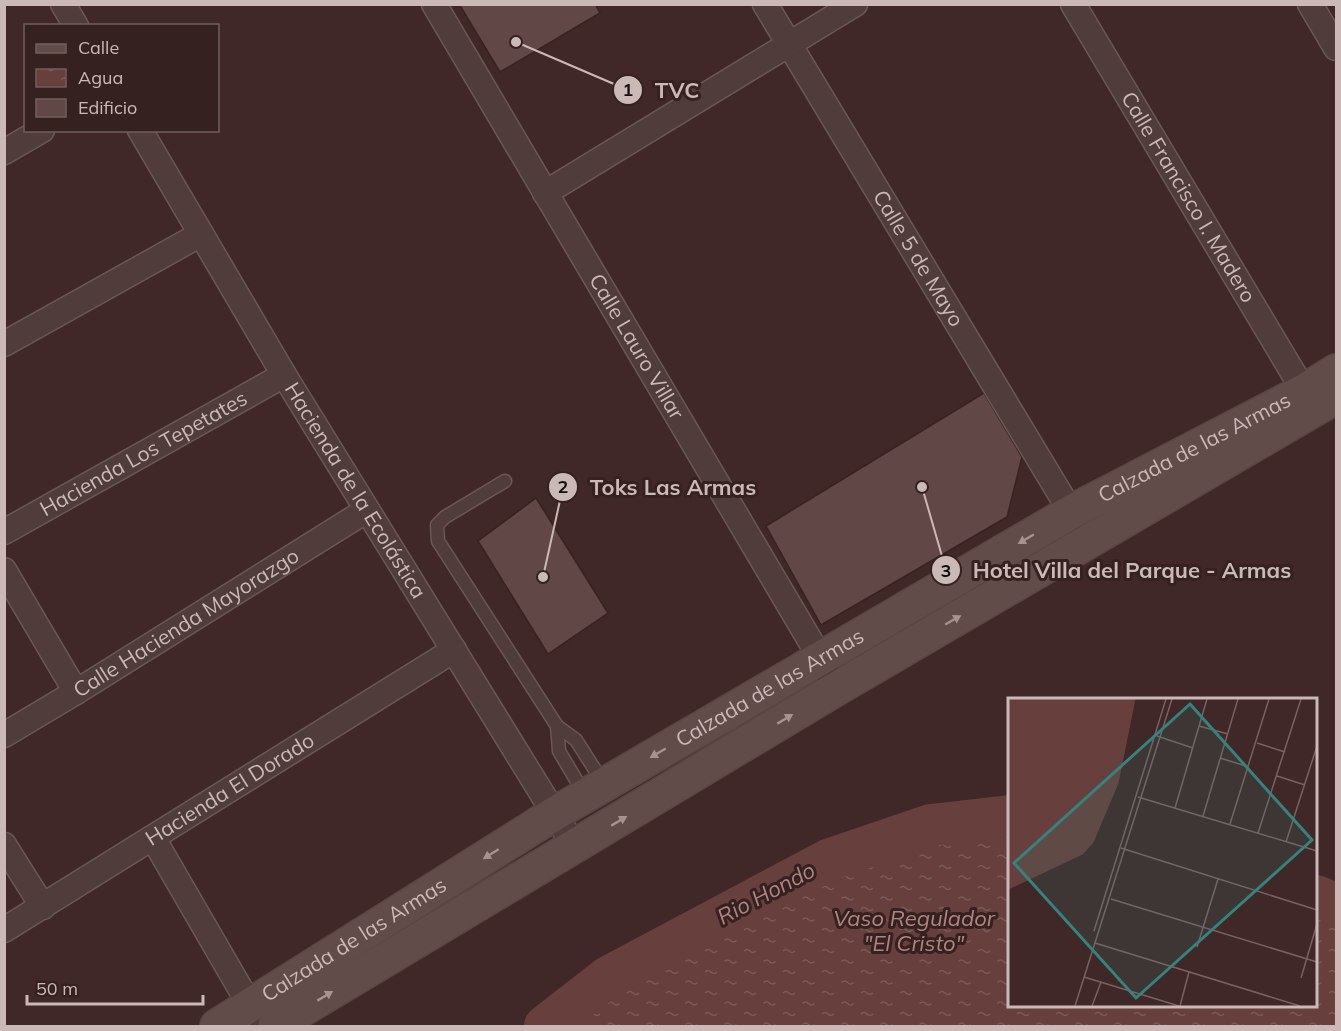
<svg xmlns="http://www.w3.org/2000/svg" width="1341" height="1031" font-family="Mulish,sans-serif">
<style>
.water{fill:url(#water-ripples)}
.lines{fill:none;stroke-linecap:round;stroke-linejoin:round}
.river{stroke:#67403d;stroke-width:42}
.building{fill:#614846;stroke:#372322;stroke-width:1.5}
.lane-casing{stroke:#6a5756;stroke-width:15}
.street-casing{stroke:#6a5756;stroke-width:27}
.secondary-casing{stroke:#584644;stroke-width:36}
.lane{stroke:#4f3c3b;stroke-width:12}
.street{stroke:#4f3c3b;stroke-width:24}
.secondary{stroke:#624c49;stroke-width:33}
.oneway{fill:#a69390}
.labels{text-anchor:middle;stroke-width:6;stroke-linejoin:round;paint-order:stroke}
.street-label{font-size:21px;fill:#cab9b7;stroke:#352120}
.water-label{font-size:22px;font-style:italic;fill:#b08380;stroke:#352120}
.inset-river{fill:none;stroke:#67403d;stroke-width:3}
.inset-road{fill:none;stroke:#776261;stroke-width:1.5}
.view{fill:#34837d;fill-opacity:0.15;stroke:#34837d;stroke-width:3}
.inset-edge{fill:none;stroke:#cab9b7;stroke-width:3}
.leader{fill:none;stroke:#cab9b7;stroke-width:2}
.callout-dot{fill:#cab9b7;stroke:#352120;stroke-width:2}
.mark-label{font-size:18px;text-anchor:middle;font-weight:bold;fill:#111}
.callout-label{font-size:22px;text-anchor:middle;font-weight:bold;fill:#cab9b7;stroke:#352120;stroke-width:6;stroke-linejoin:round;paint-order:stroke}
</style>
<defs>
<pattern id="water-ripples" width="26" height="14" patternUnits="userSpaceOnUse" patternTransform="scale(1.5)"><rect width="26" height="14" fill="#67403d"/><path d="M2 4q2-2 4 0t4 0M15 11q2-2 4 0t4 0" fill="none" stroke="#7b5a57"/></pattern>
</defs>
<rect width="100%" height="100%" fill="#3f2827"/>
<path class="water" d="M 1009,816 L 1010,1006 L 1316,1006 L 1316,896 L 1336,904 L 1336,1026 L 545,1026 L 608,977 L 828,860 L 931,825 Z"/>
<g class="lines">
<g class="river">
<path d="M 1316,896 L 1336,904"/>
<path d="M 545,1026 L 608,977 L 828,860 L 931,825 L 1010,816"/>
</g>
</g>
<g class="building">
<path d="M 459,4 L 595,4 L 600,13 L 500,72 Z"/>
<path d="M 984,393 L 1022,457 L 1007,517 L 821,625 L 766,526 Z"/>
<path d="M 536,498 L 608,613 L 548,654 L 478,541 Z"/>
</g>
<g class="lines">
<defs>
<g id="lane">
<path d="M 505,481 L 445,517 L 437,525 L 438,541 L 557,726 L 576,740 L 604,784"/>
<path d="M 557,726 L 559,751 L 585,795"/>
</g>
<g id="street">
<path d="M 63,4 L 76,26"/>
<path id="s1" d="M 434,4 L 821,659 L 836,689"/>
<path id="s2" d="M 765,4 L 1071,512"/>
<path id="s3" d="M 1073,4 L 1304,391"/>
<path d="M 1310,4 L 1336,48"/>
<path id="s4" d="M 140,130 L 284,375 L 575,847"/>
<path d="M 4,152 L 42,130"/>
<path d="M 545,193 L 855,4"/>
<path d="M 4,344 L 201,234"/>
<path id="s5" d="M 4,532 L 284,375"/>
<path d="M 4,570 L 76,692"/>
<path id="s6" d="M 4,735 L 76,692 L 367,510"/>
<path d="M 153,838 L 262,1026"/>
<path d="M 4,845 L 43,907"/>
<path id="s7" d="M 4,930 L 454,650"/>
</g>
<g id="secondary">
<path id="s8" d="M 217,1026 L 554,814 L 1071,512 L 1304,391 L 1336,371"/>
<path d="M 275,1026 L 836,689 L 1334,398"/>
</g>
</defs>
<use href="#lane" class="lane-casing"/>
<use href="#street" class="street-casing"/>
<use href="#secondary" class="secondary-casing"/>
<use href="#lane" class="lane"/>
<use href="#street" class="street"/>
<use href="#secondary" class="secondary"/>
</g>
<defs><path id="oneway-solid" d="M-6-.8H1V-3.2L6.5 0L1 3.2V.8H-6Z" transform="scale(1.5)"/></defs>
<g class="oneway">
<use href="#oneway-solid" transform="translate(1026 539) rotate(150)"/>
<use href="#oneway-solid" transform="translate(953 620) rotate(-30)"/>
<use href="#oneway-solid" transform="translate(785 719) rotate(-31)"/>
<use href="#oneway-solid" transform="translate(658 753) rotate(150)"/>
<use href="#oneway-solid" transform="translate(619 821) rotate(-31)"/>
<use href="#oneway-solid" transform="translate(491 854) rotate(148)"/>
<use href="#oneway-solid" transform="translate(325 996) rotate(-31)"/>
</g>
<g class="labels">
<g class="street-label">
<text dy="7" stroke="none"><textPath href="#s3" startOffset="225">Calle Francisco I. Madero</textPath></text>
<text dy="7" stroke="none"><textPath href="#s2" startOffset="297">Calle 5 de Mayo</textPath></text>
<text dy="7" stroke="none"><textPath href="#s1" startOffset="398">Calle Lauro Villar</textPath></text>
<text dy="7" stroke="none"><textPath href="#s8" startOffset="1136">Calzada de las Armas</textPath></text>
<text dy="7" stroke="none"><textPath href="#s5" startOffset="160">Hacienda Los Tepetates</textPath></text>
<text dy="7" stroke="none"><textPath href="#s4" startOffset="420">Hacienda de la Ecolástica</textPath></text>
<text dy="7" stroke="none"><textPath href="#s6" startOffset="214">Calle Hacienda Mayorazgo</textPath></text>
<text dy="7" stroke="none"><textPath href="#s8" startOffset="648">Calzada de las Armas</textPath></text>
<text dy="7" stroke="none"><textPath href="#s7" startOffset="266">Hacienda El Dorado</textPath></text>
<text dy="7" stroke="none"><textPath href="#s8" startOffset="162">Calzada de las Armas</textPath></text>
</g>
<g class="water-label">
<text transform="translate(766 893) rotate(-28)" y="8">Rio Hondo</text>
<text x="914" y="926">Vaso Regulador<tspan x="914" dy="25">"El Cristo"</tspan></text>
</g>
</g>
<g transform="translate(1008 698)">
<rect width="309" height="309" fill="#3f2827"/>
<path d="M 0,1 L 126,1 L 109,85 L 84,144 L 74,155 L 0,190 Z" fill="#67403d"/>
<path class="inset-river" d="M 0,190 L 74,155 L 84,144 L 109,85 L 126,1"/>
<path class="inset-road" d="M 191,28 L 220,36M 149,38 L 185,50M 249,45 L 277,54M 212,60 L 241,69M 269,78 L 297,87M 130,99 L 309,153M 167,110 L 199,1M 195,118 L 230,1M 222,126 L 261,1M 250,135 L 293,1M 278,144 L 309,48M 113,150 L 309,212M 103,201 L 309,264M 86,233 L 158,1M 87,245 L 292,308M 189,249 L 210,181M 76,279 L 171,308M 293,280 L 309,226M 67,308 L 164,1M 84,308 L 93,284M 172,308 L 181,274"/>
<path class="view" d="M 182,6 L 304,142 L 128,300 L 6,165 Z"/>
<rect width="309" height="309" class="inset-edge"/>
</g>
<path class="leader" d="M516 42L628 90M543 577L563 487M922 487L946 570"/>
<g class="callout-dot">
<circle cx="516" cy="42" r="6"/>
<circle cx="543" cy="577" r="6"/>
<circle cx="922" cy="487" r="6"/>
<circle cx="628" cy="90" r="15"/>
<circle cx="563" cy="487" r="15"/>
<circle cx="946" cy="570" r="15"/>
</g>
<g class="mark-label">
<text x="628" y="96">1</text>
<text x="563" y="493">2</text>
<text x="946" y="577">3</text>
</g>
<g class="callout-label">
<text x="677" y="98">TVC</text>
<text x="673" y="495">Toks Las Armas</text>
<text x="1132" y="578">Hotel Villa del Parque - Armas</text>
</g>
<rect width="1341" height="1031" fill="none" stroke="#cab9b7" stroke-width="12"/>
<rect x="24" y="24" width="195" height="108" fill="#352120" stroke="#715e5c" stroke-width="1.5"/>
<rect x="36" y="44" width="30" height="9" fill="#624c49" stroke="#715e5c" stroke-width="1.5"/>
<text x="78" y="54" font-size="18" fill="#cab9b7">Calle</text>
<rect x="36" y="69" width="30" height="18" fill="url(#water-ripples)" stroke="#715e5c" stroke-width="1.5"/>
<text x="78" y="84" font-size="18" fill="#cab9b7">Agua</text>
<rect x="36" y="99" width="30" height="18" fill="#614846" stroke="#715e5c" stroke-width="1.5"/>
<text x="78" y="114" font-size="18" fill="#cab9b7">Edificio</text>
<path d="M27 995v9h176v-9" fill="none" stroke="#cab9b7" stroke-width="3"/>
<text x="36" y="995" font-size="18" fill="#cab9b7" stroke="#352120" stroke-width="4.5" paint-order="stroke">50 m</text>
</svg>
